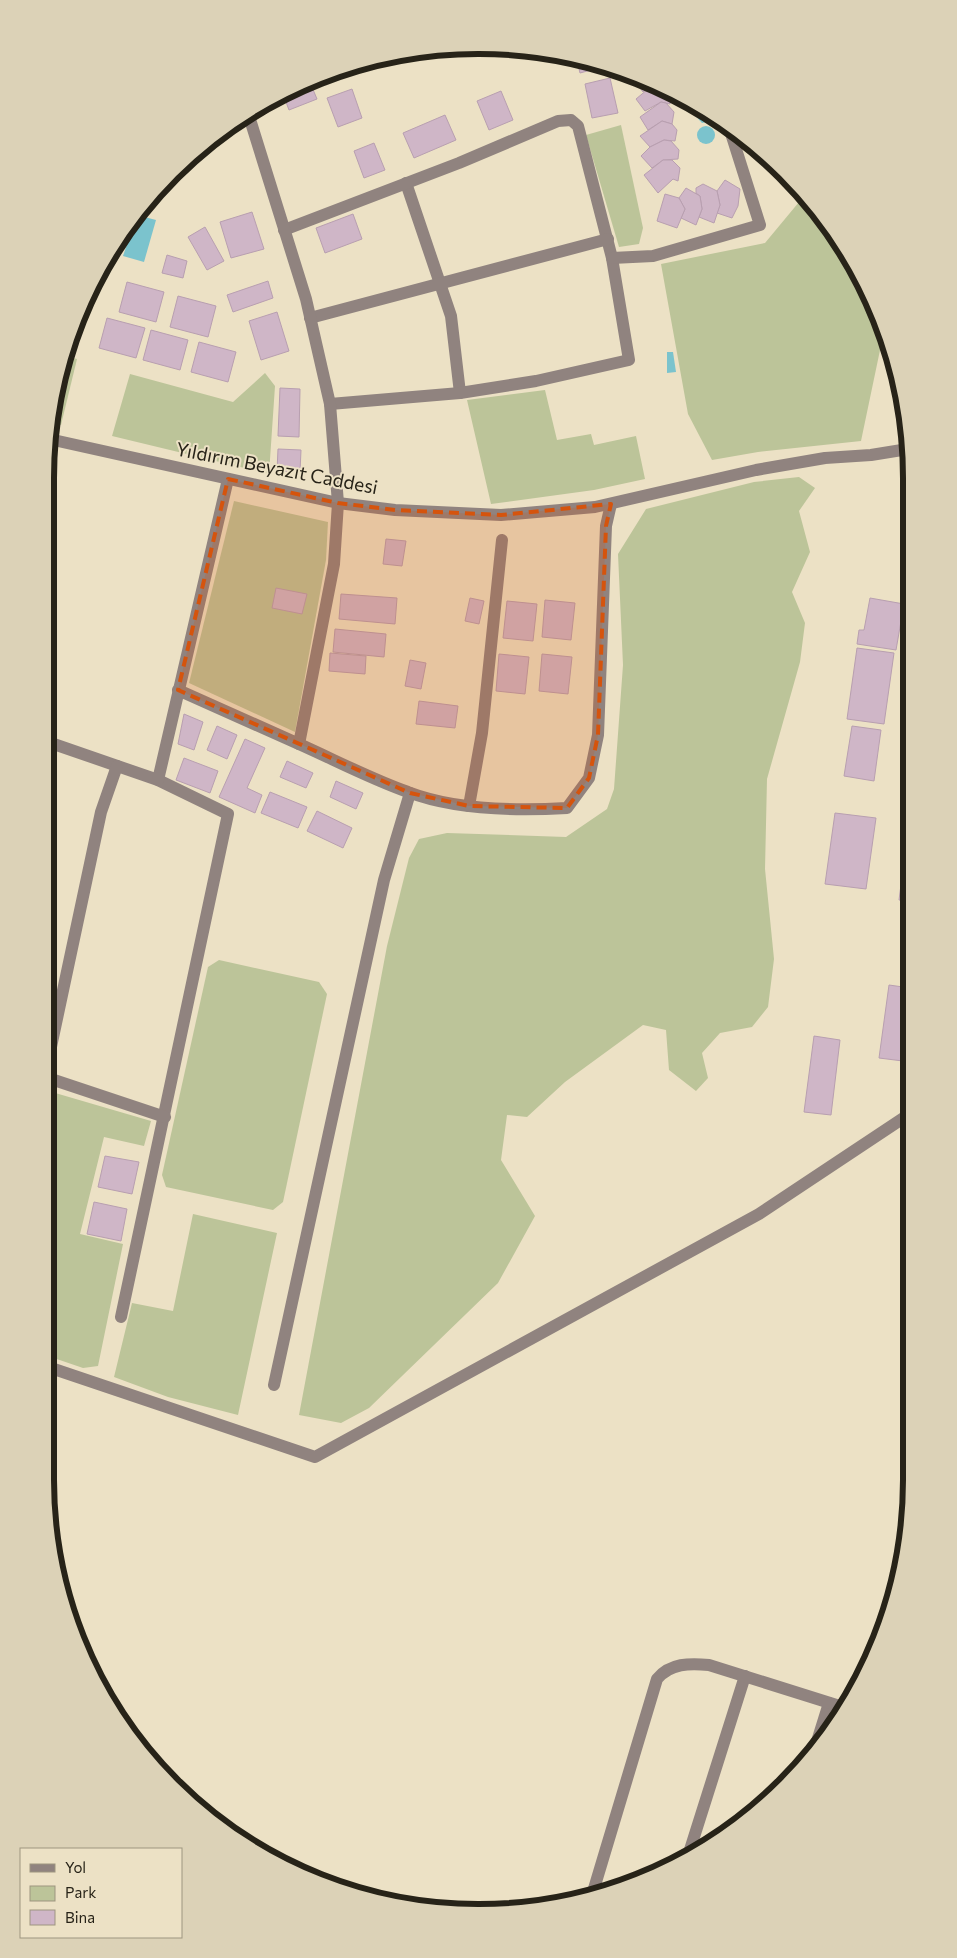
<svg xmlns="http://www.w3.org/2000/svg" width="957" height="1958" font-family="Commissioner,sans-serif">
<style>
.green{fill:#bcc499}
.water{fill:#7bc3cd}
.building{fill:#cfb6c7;stroke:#b89fb0}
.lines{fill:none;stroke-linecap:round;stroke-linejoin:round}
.minor{stroke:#90837f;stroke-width:12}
.marked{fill:#d5540d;fill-opacity:0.2;stroke:#d5540d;stroke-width:4;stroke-dasharray:10 6;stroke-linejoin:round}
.labels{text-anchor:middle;stroke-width:4;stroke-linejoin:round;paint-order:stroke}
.street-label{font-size:19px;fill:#272318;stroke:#ece1c5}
.rim{fill:none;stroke:#272318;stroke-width:6}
</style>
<rect width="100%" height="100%" fill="#ece1c5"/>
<g class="green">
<path d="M 621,125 L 643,228 L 639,244 L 619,247 L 586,135 Z"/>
<path d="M 804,196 L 823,215 L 879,313 L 884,331 L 861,441 L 758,452 L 712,460 L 688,414 L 661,264 L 765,243 Z"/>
<path d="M 65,356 L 77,359 L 61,425 L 51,422 L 53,394 Z"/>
<path d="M 265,373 L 275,386 L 269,474 L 112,436 L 130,374 L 233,402 Z"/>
<path d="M 545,390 L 557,440 L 591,434 L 594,445 L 636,436 L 645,479 L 594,490 L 491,504 L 467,400 Z"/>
<path d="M 799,477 L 815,488 L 799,511 L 810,552 L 792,592 L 805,623 L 800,662 L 767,779 L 765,869 L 774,959 L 768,1007 L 752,1027 L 720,1033 L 702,1053 L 708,1078 L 696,1091 L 669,1070 L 666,1030 L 643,1025 L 565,1082 L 527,1117 L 507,1115 L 501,1160 L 535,1216 L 498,1283 L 369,1408 L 341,1423 L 299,1415 L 387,946 L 409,858 L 419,839 L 447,833 L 566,837 L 607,809 L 614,789 L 623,665 L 618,554 L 646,509 L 754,482 Z"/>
<path d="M 234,501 L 328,522 L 326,560 L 295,732 L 189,683 Z"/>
<path d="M 219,960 L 319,982 L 327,994 L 283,1202 L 273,1210 L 166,1187 L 162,1175 L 208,967 Z"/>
<path d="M 45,1090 L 151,1121 L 144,1146 L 104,1137 L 80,1234 L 123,1244 L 98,1366 L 83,1368 L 45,1355 Z"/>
<path d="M 193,1214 L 277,1233 L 238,1415 L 168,1397 L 114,1377 L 132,1303 L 173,1311 Z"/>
</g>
<g class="water">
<path d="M 692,106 L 708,115 L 707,122 L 702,123 L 692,112 Z"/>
<circle cx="706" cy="135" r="9"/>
<path d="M 137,215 L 156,220 L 144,262 L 123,256 Z"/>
<path d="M 667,352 L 673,352 L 676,372 L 667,373 Z"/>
</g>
<g class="building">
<path d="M 576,57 L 606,66 L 580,73 Z"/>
<path d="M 638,76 L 645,78 L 654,84 L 643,92 L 634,80 Z"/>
<path d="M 610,78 L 618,113 L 592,118 L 585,84 Z"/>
<path d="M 309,80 L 317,99 L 289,110 L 283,94 Z"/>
<path d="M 654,84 L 672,94 L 670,104 L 661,102 L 645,111 L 636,99 Z"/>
<path d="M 352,89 L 362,118 L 338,127 L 327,98 Z"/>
<path d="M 501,91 L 513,120 L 489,130 L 477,101 Z"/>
<path d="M 661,102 L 666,103 L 674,112 L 672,124 L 662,121 L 648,130 L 640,117 Z"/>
<path d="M 445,115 L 456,140 L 414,158 L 403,133 Z"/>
<path d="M 662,121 L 672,124 L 677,130 L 675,141 L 664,140 L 650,147 L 640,136 Z"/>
<path d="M 664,140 L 671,141 L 679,150 L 678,159 L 663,160 L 652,168 L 641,156 L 650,147 Z"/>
<path d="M 374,143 L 385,170 L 364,178 L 354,151 Z"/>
<path d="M 663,160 L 672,160 L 680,168 L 678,181 L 673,179 L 658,193 L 644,175 Z"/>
<path d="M 725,180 L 740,189 L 738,206 L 732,218 L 717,213 L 720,205 L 717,191 Z"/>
<path d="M 703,184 L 717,191 L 720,205 L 714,223 L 699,217 L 702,209 L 700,196 L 696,193 L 696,188 Z"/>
<path d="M 686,188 L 700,196 L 702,209 L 696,225 L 681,218 L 685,209 L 679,198 Z"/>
<path d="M 665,194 L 679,198 L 685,209 L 677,228 L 657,221 Z"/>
<path d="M 252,212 L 264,249 L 231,258 L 220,222 Z"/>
<path d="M 353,214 L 362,239 L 325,253 L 316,228 Z"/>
<path d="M 205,227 L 224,261 L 207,270 L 188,237 Z"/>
<path d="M 167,255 L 187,261 L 183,278 L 162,273 Z"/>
<path d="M 99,274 L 101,275 L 93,305 L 83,303 Z"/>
<path d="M 268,281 L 273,298 L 233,312 L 227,295 Z"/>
<path d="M 127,282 L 164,292 L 156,322 L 119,312 Z"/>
<path d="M 178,296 L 216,306 L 208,337 L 170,327 Z"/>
<path d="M 277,312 L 289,351 L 261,360 L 249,321 Z"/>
<path d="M 107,318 L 145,328 L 136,358 L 99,348 Z"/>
<path d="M 151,330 L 188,340 L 180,370 L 143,360 Z"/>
<path d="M 199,342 L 236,352 L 228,382 L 191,372 Z"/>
<path d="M 280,388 L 300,389 L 299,437 L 278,436 Z"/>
<path d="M 278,449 L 301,450 L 300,472 L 277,471 Z"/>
<path d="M 386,539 L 406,541 L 402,566 L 383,564 Z"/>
<path d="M 276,588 L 307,594 L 302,614 L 272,608 Z"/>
<path d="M 341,594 L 397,598 L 395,624 L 339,619 Z"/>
<path d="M 470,598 L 484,601 L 479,624 L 465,621 Z"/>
<path d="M 870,598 L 904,604 L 896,650 L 857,644 L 859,630 L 864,630 Z"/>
<path d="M 545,600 L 575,603 L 571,640 L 542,637 Z"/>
<path d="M 507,601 L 537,604 L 533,641 L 503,638 Z"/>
<path d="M 335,629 L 386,634 L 384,657 L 333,652 Z"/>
<path d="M 857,648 L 894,653 L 884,724 L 847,719 Z"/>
<path d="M 330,653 L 366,656 L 365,674 L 329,671 Z"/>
<path d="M 499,654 L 529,657 L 525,694 L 496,691 Z"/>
<path d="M 542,654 L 572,657 L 568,694 L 539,691 Z"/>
<path d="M 410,660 L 426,663 L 421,689 L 405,686 Z"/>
<path d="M 419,701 L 458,706 L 455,728 L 416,724 Z"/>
<path d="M 184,714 L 203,722 L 194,750 L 178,744 Z"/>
<path d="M 217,726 L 237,735 L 227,759 L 207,750 Z"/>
<path d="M 852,726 L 881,730 L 874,781 L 844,776 Z"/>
<path d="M 245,739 L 265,748 L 247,788 L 262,795 L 255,813 L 219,797 Z"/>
<path d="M 184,758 L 218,771 L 210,793 L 176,780 Z"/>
<path d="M 287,761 L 313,773 L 306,788 L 280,777 Z"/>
<path d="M 336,781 L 363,793 L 356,809 L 330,797 Z"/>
<path d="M 270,792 L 307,807 L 298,828 L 261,813 Z"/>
<path d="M 317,811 L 352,828 L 343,848 L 307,831 Z"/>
<path d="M 835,813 L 876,818 L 866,889 L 825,884 Z"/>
<path d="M 902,877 L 910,878 L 910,901 L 899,900 Z"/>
<path d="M 889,985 L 910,988 L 910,1006 L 903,1061 L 879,1058 Z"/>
<path d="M 814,1036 L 840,1040 L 831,1115 L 804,1112 Z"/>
<path d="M 105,1156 L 139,1162 L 132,1194 L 98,1187 Z"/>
<path d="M 94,1202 L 127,1209 L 121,1241 L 87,1234 Z"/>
</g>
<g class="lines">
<g class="minor">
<path d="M 406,183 L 451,316 L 460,393"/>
<path d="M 284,230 L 459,163 L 558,121 L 571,120 L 578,126 L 612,258 L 629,360 L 536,381 L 460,393 L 330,404"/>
<path d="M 612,258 L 653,256 L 760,225 L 729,127"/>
<path d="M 310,318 L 608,239"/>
<path d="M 49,439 L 338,503 L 395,510 L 501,515 L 595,507 L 756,470 L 825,458 L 871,455 L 908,449"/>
<path d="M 47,460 L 51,439"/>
<path d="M 178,690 L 299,744 L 334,564 L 338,503 L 330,404 L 306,299 L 248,113"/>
<path d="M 45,741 L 158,780 L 228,814 L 121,1317"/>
<path d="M 299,744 C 335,760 371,779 408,792 C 455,810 517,811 567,808 L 589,778 L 598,735 L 606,526 L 611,504"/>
<path d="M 158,780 L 228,479"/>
<path d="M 469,806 L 482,733 L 502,540"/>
<path d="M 45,1075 L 101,812 L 117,766"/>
<path d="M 45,1077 L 165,1117"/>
<path d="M 45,1366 L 315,1457 L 759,1214 L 911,1113"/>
<path d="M 274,1385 L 384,880 L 410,793"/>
<path d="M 814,1751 L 829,1703"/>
<path d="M 688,1856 L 745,1676"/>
<path d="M 593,1892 L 657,1679 C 670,1663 690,1663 709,1665 L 846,1708"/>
</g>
</g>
<path class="marked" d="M 228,479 L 338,503 L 395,510 L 501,515 L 611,504 L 606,526 L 598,735 L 589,778 L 567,808 L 469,806 L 410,793 L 178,690 Z"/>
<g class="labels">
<g class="street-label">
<text transform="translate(277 468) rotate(11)" y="7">Yıldırım Beyazıt Caddesi</text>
</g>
</g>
<path d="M0 0H957V1958H0ZM478 54H479A424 424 0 0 1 903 478V1480A424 424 0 0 1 479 1904H478A424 424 0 0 1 54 1480V478A424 424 0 0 1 478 54Z" fill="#dcd2b7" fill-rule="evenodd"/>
<path class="rim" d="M478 54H479A424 424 0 0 1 903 478V1480A424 424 0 0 1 479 1904H478A424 424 0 0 1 54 1480V478A424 424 0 0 1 478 54Z"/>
<rect x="20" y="1848" width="162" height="90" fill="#ece1c5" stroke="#9d9580"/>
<rect x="30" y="1864" width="25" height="8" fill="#90837f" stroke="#9d9580"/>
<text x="65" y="1873" font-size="15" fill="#272318">Yol</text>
<rect x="30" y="1886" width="25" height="15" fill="#bcc499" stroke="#9d9580"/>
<text x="65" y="1898" font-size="15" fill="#272318">Park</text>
<rect x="30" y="1910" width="25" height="15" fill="#cfb6c7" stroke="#9d9580"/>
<text x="65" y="1923" font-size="15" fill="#272318">Bina</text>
</svg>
